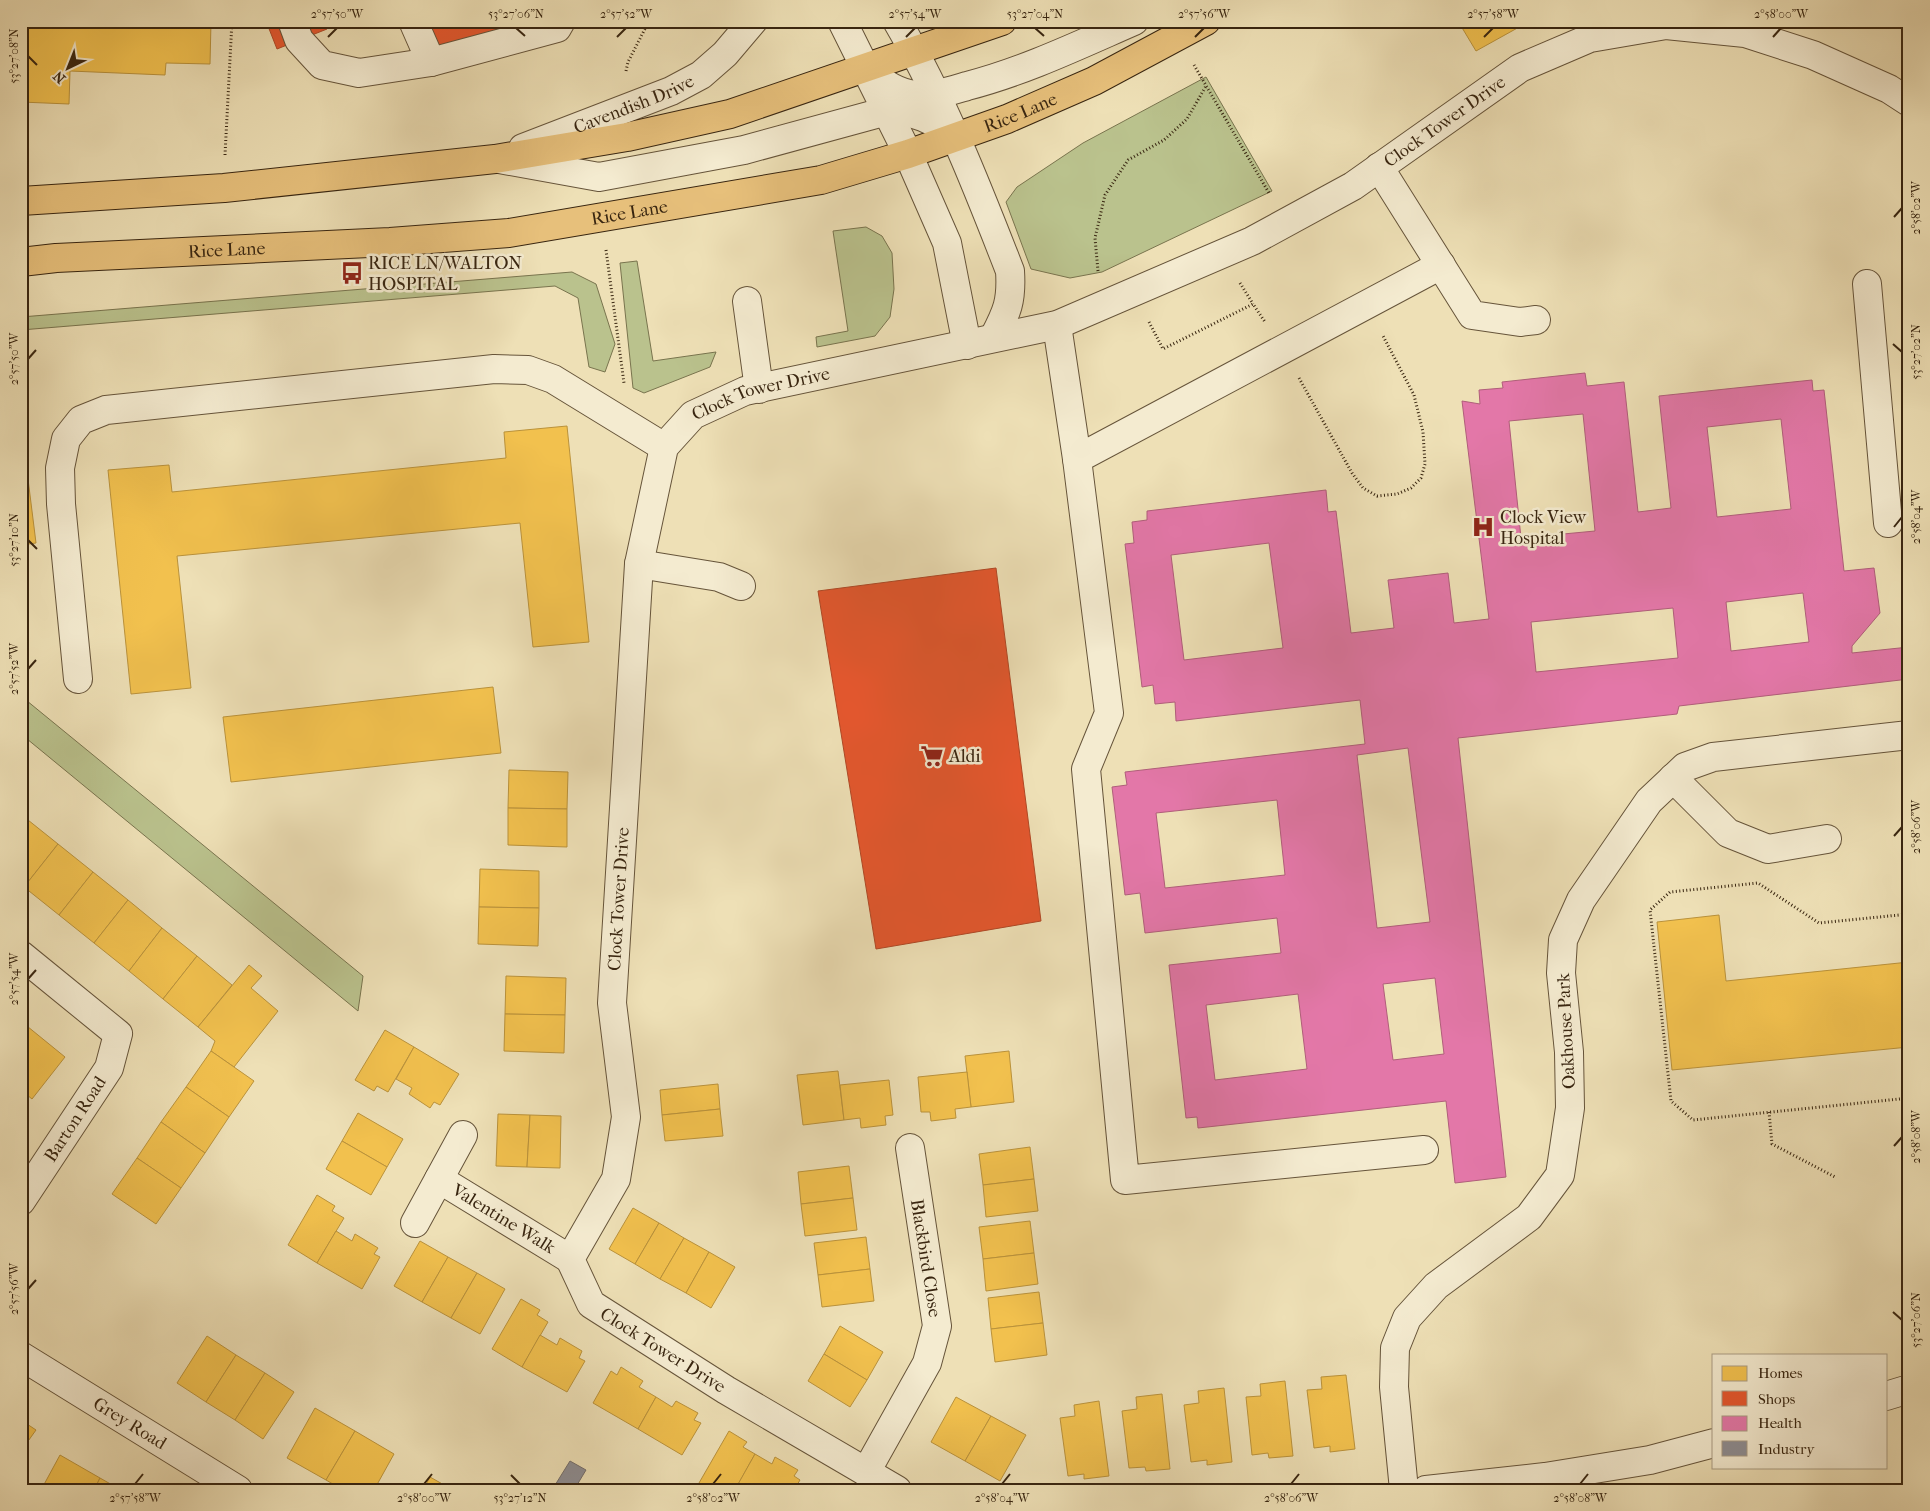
<svg xmlns="http://www.w3.org/2000/svg" width="1930" height="1511" font-family="'IM FELL French Canon',serif">
<style>
.green{fill:#bac28d;stroke:#79744e}
.homes{fill:#f2c14e;stroke:#ba923b}
.shops{fill:#e4572e;stroke:#b04825}
.health{fill:#e377a8;stroke:#b05e7a;fill-rule:evenodd}
.industry{fill:#8d8d92;stroke:#746e6b}
.lines{fill:none;stroke-linecap:round;stroke-linejoin:round}
.minor-casing{stroke:#66543a;stroke-width:30}
.highway-casing{stroke:#382510;stroke-width:30}
.path{stroke:#382510;stroke-width:3;stroke-dasharray:1 2.5;stroke-linecap:butt}
.minor{stroke:#f4ebd0;stroke-width:28}
.highway{stroke:#e7c07b;stroke-width:28}
.ticks{fill:none;stroke:#382510;stroke-width:2}
.labels{text-anchor:middle;stroke-width:5;stroke-linejoin:round;paint-order:stroke}
.street-label{font-size:18px;fill:#382510;stroke:#f4ebd0}
.poi-label{font-size:18px;fill:#382510;stroke:#f4ebd0;text-anchor:start}
.neatline{fill:none;stroke:#382510;stroke-width:2}
.ticks-label{font-size:12px;text-anchor:middle;fill:#382510}
</style>
<rect width="100%" height="100%" fill="#eee0b6"/>
<filter id="stains"><feTurbulence type="fractalNoise" baseFrequency=".004" numOctaves="4"/><feColorMatrix values="0 0 0 0 .2 0 0 0 0 .09 0 0 0 0 .02 0 0 0 .5 -.17"/></filter>
<radialGradient id="worn" r=".72"><stop offset=".6" stop-color="#630" stop-opacity="0"/><stop offset="1" stop-color="#630" stop-opacity=".3"/></radialGradient>
<g class="green">
<path d="M 1206,77 L 1272,191 L 1102,272 L 1070,278 L 1031,269 L 1006,202 L 1017,187 L 1083,143 Z"/>
<path d="M 866,227 L 882,236 L 892,253 L 894,289 L 890,317 L 875,336 L 817,347 L 816,337 L 848,331 L 833,231 Z"/>
<path d="M 637,261 L 653,361 L 716,352 L 710,367 L 644,393 L 633,388 L 620,263 Z"/>
<path d="M 572,272 L 596,284 L 615,344 L 605,372 L 589,367 L 578,298 L 555,286 L 21,330 L 21,317 Z"/>
<path d="M 21,696 L 363,976 L 358,1011 L 21,734 Z"/>
</g>
<g class="homes">
<path d="M 21,21 L 211,22 L 210,64 L 166,63 L 165,75 L 70,71 L 69,104 L 21,102 Z"/>
<path d="M 1458,21 L 1530,21 L 1476,51 Z"/>
<path d="M 567,426 L 589,642 L 533,647 L 520,523 L 177,556 L 191,688 L 131,694 L 108,470 L 169,465 L 172,492 L 506,458 L 504,432 Z"/>
<path d="M 28,479 L 36,543 L 21,545 L 21,480 Z"/>
<path d="M 493,687 L 501,753 L 231,782 L 223,717 Z"/>
<path d="M 509,770 L 568,772 L 567,809 L 508,808 Z"/>
<path d="M 508,808 L 567,809 L 567,847 L 508,845 Z"/>
<path d="M 23,816 L 58,844 L 24,887 L 21,884 L 21,819 Z"/>
<path d="M 58,844 L 93,872 L 59,915 L 24,887 Z"/>
<path d="M 480,869 L 539,871 L 539,908 L 479,907 Z"/>
<path d="M 93,872 L 128,900 L 94,943 L 59,915 Z"/>
<path d="M 128,900 L 162,928 L 129,971 L 94,943 Z"/>
<path d="M 479,907 L 539,908 L 538,946 L 478,944 Z"/>
<path d="M 1719,915 L 1726,981 L 1909,962 L 1909,1047 L 1672,1070 L 1657,922 Z"/>
<path d="M 162,928 L 197,956 L 163,999 L 129,971 Z"/>
<path d="M 197,956 L 232,985 L 198,1027 L 163,999 Z"/>
<path d="M 249,965 L 262,976 L 251,988 L 278,1011 L 234,1067 L 211,1051 L 215,1041 L 198,1027 Z"/>
<path d="M 506,976 L 566,978 L 565,1015 L 505,1014 Z"/>
<path d="M 505,1014 L 565,1015 L 564,1053 L 504,1051 Z"/>
<path d="M 22,1022 L 65,1057 L 32,1099 L 21,1090 Z"/>
<path d="M 385,1030 L 414,1047 L 388,1092 L 377,1086 L 374,1091 L 355,1080 Z"/>
<path d="M 414,1047 L 459,1074 L 440,1105 L 434,1102 L 430,1108 L 409,1094 L 412,1088 L 396,1079 Z"/>
<path d="M 211,1051 L 254,1081 L 229,1117 L 186,1087 Z"/>
<path d="M 1009,1051 L 1014,1102 L 971,1107 L 965,1056 Z"/>
<path d="M 838,1071 L 844,1120 L 803,1125 L 797,1075 Z"/>
<path d="M 967,1072 L 971,1107 L 955,1109 L 956,1118 L 931,1121 L 930,1112 L 921,1112 L 918,1077 Z"/>
<path d="M 889,1080 L 893,1115 L 885,1116 L 886,1125 L 861,1128 L 860,1118 L 844,1120 L 840,1085 Z"/>
<path d="M 718,1084 L 720,1109 L 662,1115 L 660,1090 Z"/>
<path d="M 186,1087 L 229,1117 L 205,1153 L 161,1122 Z"/>
<path d="M 720,1109 L 723,1136 L 665,1141 L 662,1115 Z"/>
<path d="M 358,1113 L 403,1139 L 387,1167 L 342,1141 Z"/>
<path d="M 498,1114 L 530,1115 L 527,1167 L 496,1166 Z"/>
<path d="M 530,1115 L 561,1116 L 560,1168 L 527,1167 Z"/>
<path d="M 161,1122 L 205,1153 L 181,1188 L 137,1158 Z"/>
<path d="M 342,1141 L 387,1167 L 371,1195 L 326,1169 Z"/>
<path d="M 1030,1147 L 1034,1179 L 983,1185 L 979,1154 Z"/>
<path d="M 137,1158 L 181,1188 L 156,1224 L 112,1194 Z"/>
<path d="M 849,1166 L 853,1198 L 801,1204 L 798,1172 Z"/>
<path d="M 1034,1179 L 1038,1211 L 986,1217 L 983,1185 Z"/>
<path d="M 317,1195 L 335,1206 L 332,1211 L 344,1218 L 317,1263 L 288,1245 Z"/>
<path d="M 853,1198 L 857,1230 L 805,1236 L 801,1204 Z"/>
<path d="M 633,1208 L 659,1223 L 635,1264 L 609,1249 Z"/>
<path d="M 1030,1221 L 1034,1253 L 983,1259 L 979,1227 Z"/>
<path d="M 659,1223 L 684,1238 L 660,1279 L 635,1264 Z"/>
<path d="M 336,1231 L 352,1241 L 355,1234 L 378,1248 L 374,1254 L 380,1257 L 362,1289 L 317,1263 Z"/>
<path d="M 866,1237 L 870,1269 L 818,1275 L 814,1243 Z"/>
<path d="M 684,1238 L 709,1252 L 686,1293 L 660,1279 Z"/>
<path d="M 420,1241 L 448,1257 L 422,1302 L 394,1286 Z"/>
<path d="M 709,1252 L 735,1267 L 711,1308 L 686,1293 Z"/>
<path d="M 1034,1253 L 1038,1284 L 986,1291 L 983,1259 Z"/>
<path d="M 448,1257 L 477,1273 L 451,1318 L 422,1302 Z"/>
<path d="M 870,1269 L 874,1301 L 822,1307 L 818,1275 Z"/>
<path d="M 477,1273 L 505,1289 L 480,1334 L 451,1318 Z"/>
<path d="M 1039,1292 L 1043,1323 L 991,1329 L 988,1298 Z"/>
<path d="M 521,1299 L 540,1310 L 537,1315 L 548,1322 L 522,1367 L 492,1349 Z"/>
<path d="M 1043,1323 L 1047,1355 L 995,1362 L 991,1329 Z"/>
<path d="M 840,1326 L 883,1352 L 867,1380 L 824,1354 Z"/>
<path d="M 540,1335 L 557,1345 L 560,1338 L 582,1351 L 579,1358 L 585,1361 L 567,1392 L 522,1367 Z"/>
<path d="M 207,1336 L 236,1355 L 206,1402 L 177,1383 Z"/>
<path d="M 824,1354 L 867,1380 L 850,1407 L 808,1381 Z"/>
<path d="M 236,1355 L 265,1373 L 235,1420 L 206,1402 Z"/>
<path d="M 621,1367 L 643,1381 L 639,1387 L 656,1397 L 638,1429 L 593,1403 L 611,1371 L 617,1375 Z"/>
<path d="M 265,1373 L 294,1392 L 263,1439 L 235,1420 Z"/>
<path d="M 1346,1375 L 1355,1449 L 1330,1452 L 1330,1446 L 1314,1448 L 1307,1390 L 1322,1389 L 1321,1377 Z"/>
<path d="M 1285,1381 L 1293,1456 L 1269,1458 L 1268,1453 L 1252,1455 L 1246,1397 L 1261,1396 L 1260,1384 Z"/>
<path d="M 1224,1388 L 1232,1462 L 1207,1465 L 1207,1460 L 1191,1462 L 1184,1405 L 1199,1403 L 1198,1391 Z"/>
<path d="M 1162,1394 L 1170,1469 L 1146,1471 L 1145,1467 L 1129,1468 L 1122,1411 L 1137,1409 L 1136,1397 Z"/>
<path d="M 656,1397 L 672,1407 L 676,1401 L 698,1413 L 694,1420 L 701,1423 L 682,1455 L 638,1429 Z"/>
<path d="M 956,1397 L 991,1416 L 965,1461 L 931,1442 Z"/>
<path d="M 1099,1401 L 1109,1476 L 1084,1479 L 1084,1474 L 1068,1476 L 1060,1418 L 1075,1416 L 1074,1405 Z"/>
<path d="M 315,1408 L 355,1431 L 326,1480 L 287,1458 Z"/>
<path d="M 991,1416 L 1026,1435 L 1000,1481 L 965,1461 Z"/>
<path d="M 21,1420 L 36,1430 L 21,1451 Z"/>
<path d="M 355,1431 L 394,1454 L 374,1490 L 343,1490 L 326,1480 Z"/>
<path d="M 729,1431 L 747,1442 L 743,1447 L 755,1454 L 735,1490 L 711,1490 L 699,1483 Z"/>
<path d="M 755,1454 L 772,1464 L 775,1457 L 798,1470 L 794,1476 L 800,1480 L 794,1490 L 744,1490 L 737,1486 Z"/>
<path d="M 60,1455 L 100,1478 L 94,1490 L 41,1490 Z"/>
<path d="M 430,1477 L 453,1490 L 423,1490 Z"/>
<path d="M 100,1478 L 121,1490 L 94,1490 Z"/>
</g>
<g class="shops">
<path d="M 266,21 L 324,21 L 327,29 L 277,49 Z"/>
<path d="M 429,21 L 525,21 L 525,22 L 442,55 Z"/>
<path d="M 996,568 L 1041,921 L 876,949 L 818,591 Z"/>
</g>
<path class="health" d="M 1585,373 L 1587,386 L 1624,382 L 1638,512 L 1671,508 L 1659,396 L 1812,380 L 1813,391 L 1824,390 L 1844,571 L 1874,568 L 1880,613 L 1852,646 L 1852,653 L 1909,647 L 1909,679 L 1679,706 L 1677,714 L 1458,738 L 1506,1177 L 1455,1183 L 1446,1101 L 1198,1128 L 1197,1117 L 1186,1118 L 1169,965 L 1281,953 L 1277,918 L 1145,933 L 1140,893 L 1125,895 L 1112,787 L 1127,785 L 1125,772 L 1365,744 L 1360,700 L 1176,721 L 1175,702 L 1155,704 L 1153,685 L 1142,687 L 1125,544 L 1134,543 L 1132,522 L 1147,520 L 1147,511 L 1326,490 L 1328,512 L 1336,511 L 1351,633 L 1394,628 L 1388,580 L 1448,573 L 1454,623 L 1489,619 L 1462,401 L 1480,404 L 1479,390 L 1503,388 L 1502,382 ZM 1583,414 L 1595,531 L 1521,538 L 1509,421 ZM 1781,419 L 1791,509 L 1717,517 L 1707,427 ZM 1269,543 L 1283,648 L 1184,660 L 1171,555 ZM 1803,593 L 1809,642 L 1731,651 L 1726,602 ZM 1673,608 L 1678,658 L 1536,672 L 1531,622 ZM 1408,748 L 1430,922 L 1377,928 L 1357,755 ZM 1277,800 L 1285,875 L 1165,888 L 1156,813 ZM 1435,978 L 1444,1054 L 1393,1060 L 1383,984 ZM 1298,994 L 1307,1069 L 1215,1080 L 1206,1005 Z"/>
<path class="industry" d="M 570,1461 L 586,1470 L 574,1490 L 552,1490 Z"/>
<g class="lines">
<defs>
<g id="minor">
<path d="M 292,21 L 299,40 L 322,65 L 359,73 L 431,62 L 557,28 L 561,21"/>
<path d="M 413,21 L 431,62"/>
<path d="M 842,21 L 908,154 L 947,243 L 967,345"/>
<path d="M 897,21 C 943,100 977,186 1010,271 C 1012,301 1007,312 994,337"/>
<path d="M 868,70 C 881,82 897,93 915,95 C 933,97 950,91 967,86 C 1025,71 1079,45 1134,21"/>
<path id="s1" d="M 523,148 L 671,91 L 701,75 L 725,54 L 753,21"/>
<path d="M 499,159 L 599,177 L 744,150 L 887,111 C 917,111 932,119 955,137"/>
<path d="M 1379,167 L 1472,315 L 1520,322 L 1536,320"/>
<path d="M 1867,284 L 1888,523"/>
<path d="M 747,301 L 759,389"/>
<path d="M 1057,325 L 1077,459 L 1441,265"/>
<path d="M 1077,459 L 1109,713 L 1086,769 L 1125,1180 L 1424,1150"/>
<path d="M 639,564 L 719,577 L 741,586"/>
<path d="M 78,679 L 61,504 L 60,468 L 66,439 L 81,420 L 106,410 L 494,369 L 528,370 L 553,379 L 664,447"/>
<path d="M 1673,778 L 1728,833 L 1768,849 L 1827,839"/>
<path d="M 21,955 L 118,1034 L 109,1068 L 21,1201"/>
<path id="s2" d="M 439,1179 L 570,1259"/>
<path d="M 415,1223 L 463,1135"/>
<path id="s3" d="M 21,1356 L 238,1490"/>
<path d="M 1886,1396 L 1909,1389"/>
<path d="M 866,1472 L 927,1363 L 937,1326 L 910,1148"/>
<path id="s4" d="M 897,1490 L 726,1390 L 591,1304 L 570,1259 L 616,1179 L 626,1117 L 612,1003 L 639,564 L 664,447 L 693,415 L 745,391 L 1057,325 L 1252,241 L 1353,186 L 1520,68 L 1590,38 L 1666,25 L 1745,33 L 1813,55 L 1889,89 L 1909,102"/>
<path d="M 1404,1490 L 1394,1387 L 1395,1348 L 1407,1318 L 1436,1286 L 1529,1217 L 1560,1175 L 1570,1108 L 1569,1052 L 1561,973 L 1563,940 L 1581,900 L 1649,801 L 1685,767 L 1713,757 L 1909,735"/>
<path d="M 1426,1490 L 1545,1477 L 1650,1460 L 1714,1443"/>
</g>
<g id="highway">
<path d="M 21,201 L 224,188 L 495,159 L 627,137 L 730,114 L 1002,21"/>
<path id="s5" d="M 21,262 L 56,258 L 390,242 L 509,233 L 821,180 L 908,154 L 1007,119 L 1094,81 L 1206,21"/>
</g>
</defs>
<use href="#minor" class="minor-casing"/>
<use href="#highway" class="highway-casing"/>
<g class="path">
<path d="M 1194,65 L 1269,193"/>
<path d="M 626,71 L 628,62 L 649,21"/>
<path d="M 225,155 L 232,21"/>
<path d="M 606,250 L 624,383"/>
<path d="M 1098,271 L 1095,238 L 1105,195 L 1128,160 L 1164,140 L 1187,119 L 1206,86"/>
<path d="M 1240,283 L 1253,304"/>
<path d="M 1149,322 L 1163,349 L 1253,304 L 1265,322"/>
<path d="M 1299,378 L 1352,473 L 1363,488 L 1377,496 L 1397,494 L 1411,488 L 1421,478 L 1425,464 L 1423,432 L 1414,395 L 1382,334"/>
<path d="M 1909,914 L 1819,923 L 1758,883 L 1670,892 L 1650,910 L 1671,1101 L 1693,1120 L 1909,1098"/>
<path d="M 1769,1112 L 1772,1144 L 1835,1177"/>
</g>
<use href="#minor" class="minor"/>
<use href="#highway" class="highway"/>
</g>
<path class="ticks" d="M 516,28 L 525,36M 1035,28 L 1044,36M 328,37 L 337,28M 617,37 L 626,28M 906,37 L 915,28M 1195,37 L 1204,28M 1484,37 L 1493,28M 1773,37 L 1781,28M 28,56 L 37,65M 1894,217 L 1902,208M 1893,344 L 1902,352M 28,359 L 36,350M 1894,527 L 1902,517M 28,540 L 37,549M 28,669 L 36,660M 1894,836 L 1902,827M 28,979 L 36,970M 1894,1146 L 1902,1137M 28,1289 L 36,1280M 1893,1312 L 1902,1320M 511,1475 L 520,1484M 135,1484 L 143,1474M 424,1484 L 432,1474M 713,1484 L 721,1474M 1002,1484 L 1010,1474M 1291,1484 L 1299,1474M 1580,1484 L 1588,1474"/>
<defs>
<symbol id="bus-bare" viewBox="-9 -9 18 18"><path d="M-5-6H5V4H4V6H2V4H-2V6H-4V4H-5ZM-3.5-4V0h7V-4ZM-3.5 1.2v1.5H-2V1.2ZM2 1.2v1.5H3.5V1.2Z" fill="#8f2418" stroke="#f4ebd0" stroke-width="2.5" paint-order="stroke"/></symbol>
<symbol id="hospital-bare" viewBox="-9 -9 18 18"><path d="M-5-5h3v3.5h4V-5h3V5h-3V1.5h-4V5h-3Z" fill="#8f2418" stroke="#f4ebd0" stroke-width="2.5" paint-order="stroke"/></symbol>
<symbol id="supermarket-bare" viewBox="-9 -9 18 18"><path d="M-6-5.5h2.5l.6 2H6L4.5 2H-2.5L-4.4-4H-6ZM-1.5 3.2a1.3 1.3 0 1 0 .1 0ZM3 3.2a1.3 1.3 0 1 0 .1 0Z" fill="#8f2418" stroke="#f4ebd0" stroke-width="2.5" paint-order="stroke"/></symbol>
</defs>
<g fill-rule="evenodd">
<use href="#bus-bare" x="336" y="257" width="32" height="32"/>
<use href="#hospital-bare" x="1467" y="511" width="32" height="32"/>
<use href="#supermarket-bare" x="916" y="740" width="32" height="32"/>
</g>
<g class="labels">
<g class="street-label">
<text dy="6" stroke="none"><textPath href="#s1" startOffset="119">Cavendish Drive</textPath></text>
<text dy="6" stroke="none"><textPath href="#s5" startOffset="1016">Rice Lane</textPath></text>
<text dy="6" stroke="none"><textPath href="#s4" startOffset="2096">Clock Tower Drive</textPath></text>
<text dy="6" stroke="none"><textPath href="#s5" startOffset="611">Rice Lane</textPath></text>
<text dy="6" stroke="none"><textPath href="#s5" startOffset="206">Rice Lane</textPath></text>
<text dy="6" stroke="none"><textPath href="#s4" startOffset="1352">Clock Tower Drive</textPath></text>
<text dy="6" stroke="none"><textPath href="#s4" startOffset="782">Clock Tower Drive</textPath></text>
<text transform="translate(1566 1031) rotate(-93)" y="6">Oakhouse Park</text>
<text transform="translate(75 1119) rotate(-57)" y="6">Barton Road</text>
<text dy="6" stroke="none"><textPath href="#s2" startOffset="76">Valentine Walk</textPath></text>
<text transform="translate(926 1258) rotate(81)" y="6">Blackbird Close</text>
<text transform="translate(663 1350) rotate(32)" y="6">Clock Tower Drive</text>
<text dy="6" stroke="none"><textPath href="#s3" startOffset="128">Grey Road</textPath></text>
</g>
<g class="poi-label">
<text x="368" y="269">RICE LN/WALTON<tspan x="368" dy="21">HOSPITAL</tspan></text>
<text x="1500" y="523">Clock View<tspan x="1500" dy="21">Hospital</tspan></text>
<text x="949" y="762">Aldi</text>
</g>
</g>
<rect width="1930" height="1511" fill="none" stroke="#eee0b6" stroke-width="55"/>
<rect x="1712" y="1354" width="175" height="115" fill="#f4ebd0" stroke="#a99c83"/>
<rect x="1722" y="1366" width="25" height="15" fill="#f2c14e" stroke="#a99c83"/>
<text x="1758" y="1378" font-size="15" fill="#382510">Homes</text>
<rect x="1722" y="1391" width="25" height="15" fill="#e4572e" stroke="#a99c83"/>
<text x="1758" y="1404" font-size="15" fill="#382510">Shops</text>
<rect x="1722" y="1416" width="25" height="15" fill="#e377a8" stroke="#a99c83"/>
<text x="1758" y="1428" font-size="15" fill="#382510">Health</text>
<rect x="1722" y="1441" width="25" height="15" fill="#8d8d92" stroke="#a99c83"/>
<text x="1758" y="1454" font-size="15" fill="#382510">Industry</text>
<g transform="translate(68 68) rotate(223)" stroke="#f4ebd0" stroke-width="4" paint-order="stroke">
<path d="M0-4L9 19L0 12L-9 19Z" fill="#382510"/>
<text y="-8" font-size="14" font-weight="bold" text-anchor="middle" fill="#382510">N</text>
</g>
<rect x="28" y="28" width="1874" height="1456" class="neatline"/>
<g class="ticks-label">
<text x="337" y="18">2°57'50"W</text>
<text x="516" y="18">53°27'06"N</text>
<text x="626" y="18">2°57'52"W</text>
<text x="915" y="18">2°57'54"W</text>
<text x="1035" y="18">53°27'04"N</text>
<text x="1204" y="18">2°57'56"W</text>
<text x="1493" y="18">2°57'58"W</text>
<text x="1781" y="18">2°58'00"W</text>
<text transform="translate(14 56) rotate(-90)" y="4">53°27'08"N</text>
<text transform="translate(1916 208) rotate(-90)" y="4">2°58'02"W</text>
<text transform="translate(1916 352) rotate(-90)" y="4">53°27'02"N</text>
<text transform="translate(14 359) rotate(-90)" y="4">2°57'50"W</text>
<text transform="translate(1916 517) rotate(-90)" y="4">2°58'04"W</text>
<text transform="translate(14 540) rotate(-90)" y="4">53°27'10"N</text>
<text transform="translate(14 669) rotate(-90)" y="4">2°57'52"W</text>
<text transform="translate(1916 827) rotate(-90)" y="4">2°58'06"W</text>
<text transform="translate(14 979) rotate(-90)" y="4">2°57'54"W</text>
<text transform="translate(1916 1137) rotate(-90)" y="4">2°58'08"W</text>
<text transform="translate(14 1289) rotate(-90)" y="4">2°57'56"W</text>
<text transform="translate(1916 1320) rotate(-90)" y="4">53°27'06"N</text>
<text x="135" y="1502">2°57'58"W</text>
<text x="424" y="1502">2°58'00"W</text>
<text x="520" y="1502">53°27'12"N</text>
<text x="713" y="1502">2°58'02"W</text>
<text x="1002" y="1502">2°58'04"W</text>
<text x="1291" y="1502">2°58'06"W</text>
<text x="1580" y="1502">2°58'08"W</text>
</g>
<rect width="100%" height="100%" filter="url(#stains)"/>
<rect width="100%" height="100%" fill="url(#worn)"/>
</svg>
